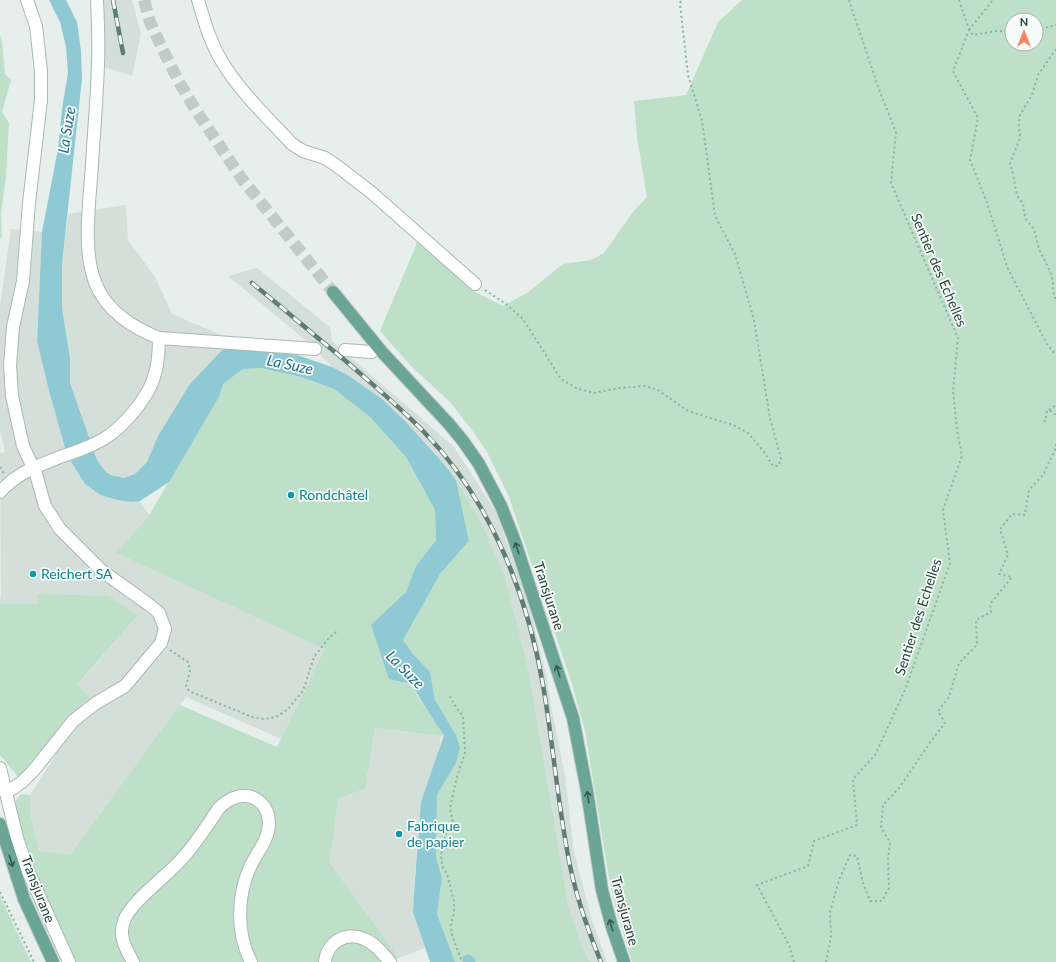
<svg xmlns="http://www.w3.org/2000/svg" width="1056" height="962" font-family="Lato,sans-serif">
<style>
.built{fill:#d4dfda}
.green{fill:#bfe0c8;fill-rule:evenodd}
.water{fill:#8ec9d4}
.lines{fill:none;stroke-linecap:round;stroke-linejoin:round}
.canal{stroke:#8ec9d4;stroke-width:11}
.major-tunnel{stroke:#bfccc8;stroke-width:12;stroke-dasharray:12 6;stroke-linecap:butt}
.minor-casing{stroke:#a8b8b2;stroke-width:14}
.major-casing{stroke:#c2cac8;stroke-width:14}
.path{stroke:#86b3a5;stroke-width:2;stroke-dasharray:2 3;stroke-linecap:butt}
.minor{stroke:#fff;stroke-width:12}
.major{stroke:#6aa596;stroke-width:12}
.rail-casing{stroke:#5f7d75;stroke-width:4.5}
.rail{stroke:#f7fbf9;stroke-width:3;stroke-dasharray:9;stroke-linecap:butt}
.oneway{stroke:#365b51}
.culture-dot{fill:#0f9aa8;stroke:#f7fbf9;stroke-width:1.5}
.labels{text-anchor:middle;stroke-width:3.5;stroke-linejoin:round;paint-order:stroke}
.street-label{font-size:14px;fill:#24423a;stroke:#f7fbf9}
.culture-label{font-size:14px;fill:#0d838f;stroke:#f7fbf9;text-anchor:start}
.water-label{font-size:15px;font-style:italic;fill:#1c6f80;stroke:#f7fbf9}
</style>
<rect width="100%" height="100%" fill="#e6efeb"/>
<g class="built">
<path d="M 104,0 L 132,0 L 141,34 L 132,76 L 104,67 Z"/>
<path d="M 126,205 L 128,240 L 155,277 L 172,314 L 221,335 L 222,350 L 190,385 L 158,436 L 147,462 L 135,474 L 124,478 L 111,475 L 106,472 L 97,460 L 70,383 L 70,358 L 62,308 L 62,264 L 68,214 Z"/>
<path d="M 11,229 L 42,232 L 37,341 L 49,391 L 67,455 L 101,495 L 117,500 L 131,502 L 140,501 L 149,515 L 116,553 L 326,649 L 281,739 L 186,697 L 70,854 L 39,851 L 30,813 L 30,795 L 91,699 L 77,686 L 137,616 L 37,594 L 37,604 L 1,604 L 0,453 L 5,452 L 0,430 L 0,306 Z"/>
<path d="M 257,268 L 330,327 L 332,341 L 454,447 L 496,512 L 528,601 L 546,673 L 551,705 L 565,776 L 574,852 L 591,917 L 607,962 L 590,962 L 583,949 L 569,908 L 528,668 L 521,639 L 504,574 L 482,524 L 456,480 L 443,463 L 407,423 L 382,399 L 349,376 L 332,367 L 315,349 L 291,328 L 228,276 Z"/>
<path d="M 375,728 L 441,736 L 439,752 L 421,802 L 414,886 L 413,912 L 425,948 L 399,958 L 330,863 L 338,799 L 365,789 Z"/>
</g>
<g class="green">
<path d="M 742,0 L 1056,0 L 1056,962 L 632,962 L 616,909 L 609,878 L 585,731 L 572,684 L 509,497 L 487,452 L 472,430 L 450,402 L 411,366 L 380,331 L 419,238 L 477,293 L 503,306 L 527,293 L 563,264 L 591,260 L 604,253 L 633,212 L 647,197 L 637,137 L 634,101 L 686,95 L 718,22 ZM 1012,20 L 1036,20 L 1036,44 L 1012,44 Z"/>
<path d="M 0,35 L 2,42 L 5,74 L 11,80 L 2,112 L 9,123 L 6,177 L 1,214 L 2,237 L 0,240 Z"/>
<path d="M 261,368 L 301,377 L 334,389 L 370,417 L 406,457 L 435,510 L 436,540 L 416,566 L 407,592 L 371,626 L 436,724 L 444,735 L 441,736 L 375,728 L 365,789 L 338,799 L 330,863 L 399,958 L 381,962 L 69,962 L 8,810 L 21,794 L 30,795 L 30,813 L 39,851 L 70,854 L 180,705 L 277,747 L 325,649 L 116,553 L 149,515 L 219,397 L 223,384 L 243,369 Z"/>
<path d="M 456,480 L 482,524 L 504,574 L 521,639 L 528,668 L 569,908 L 583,949 L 590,962 L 455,962 L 437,914 L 442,877 L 436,858 L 437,795 L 456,763 L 456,735 L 435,700 L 430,672 L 413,654 L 402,640 L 440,574 L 469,541 Z"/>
<path d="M 0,594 L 1,604 L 37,604 L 37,594 L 109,596 L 137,616 L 77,685 L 91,699 L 22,782 L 0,755 Z"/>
<path d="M 0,896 L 31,962 L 0,962 Z"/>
</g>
<path class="water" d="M 49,0 L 66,0 L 77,22 L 81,51 L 82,78 L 62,264 L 62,308 L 70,358 L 70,383 L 97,460 L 106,472 L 111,475 L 124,478 L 135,474 L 147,462 L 158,436 L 190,384 L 222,350 L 228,348 L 297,355 L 332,367 L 349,376 L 382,399 L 407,423 L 443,463 L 456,480 L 469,541 L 440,574 L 403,640 L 413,654 L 430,672 L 435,700 L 456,735 L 460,748 L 456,763 L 437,795 L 436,858 L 442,877 L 437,914 L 455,962 L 430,962 L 413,912 L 414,893 L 421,802 L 444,735 L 436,724 L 411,684 L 389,679 L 371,625 L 406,592 L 416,566 L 436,540 L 435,510 L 406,457 L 370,417 L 334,389 L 301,377 L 261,368 L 243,369 L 223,384 L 219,397 L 169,482 L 140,501 L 131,502 L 117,500 L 101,495 L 85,484 L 67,455 L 49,391 L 37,341 L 42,232 L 58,149 L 62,109 L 68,73 L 66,47 L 60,22 Z"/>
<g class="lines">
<path class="canal" d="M 468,960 L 470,962"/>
<path class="major-tunnel" d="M 144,0 L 150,22 L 162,48 L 178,80 L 195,109 L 242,179 L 333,292"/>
<defs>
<g id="minor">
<path d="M 97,0 C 98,21 99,42 98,64 C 97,97 94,131 92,164 C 90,200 82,248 95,282 C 105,310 133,328 159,338 L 315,349"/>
<path d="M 198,0 C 204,20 210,42 221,60 C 239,91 268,118 292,144 L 303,151 L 325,158 L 337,166 L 372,193 L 475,284"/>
<path d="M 345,350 L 372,352"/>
<path d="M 0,492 C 18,472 36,467 60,457 C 75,452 91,447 105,438 C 123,427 146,400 153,380 C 158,367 159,352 159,338"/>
<path d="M 0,768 L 17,838 L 28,871 L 69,962"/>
<path d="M 6,793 L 22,782 L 34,770 L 73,721 L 96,703 L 125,686 L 161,643 L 165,629 L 159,613 L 151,606 L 102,571 L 60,529 L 45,506 L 36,474 L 23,446 L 12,396 L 10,365 L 13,327 L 23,281 L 29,203 L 41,100 L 41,71 L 36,26 L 27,0"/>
<path d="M 133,962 C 126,949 118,936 124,921 C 130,903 164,878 178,863 C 194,847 206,827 219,808 C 224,803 229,799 237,797 C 255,792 269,806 269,823 C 269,839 258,851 251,865 C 237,894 236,933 251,962"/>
<path d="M 325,962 C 327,942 346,931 364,939 C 375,943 382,953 390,962"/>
</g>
<g id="major">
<path d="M 333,292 L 382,352 L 449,424 L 463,441 L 479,464 L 501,506 L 514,539 L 573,718 L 587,791 L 602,890 L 612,927 L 624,962"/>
<path d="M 0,824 L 24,899 L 53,962"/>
</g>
</defs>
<use href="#minor" class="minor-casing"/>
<use href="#major" class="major-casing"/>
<g class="path">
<path d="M 959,0 L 969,29"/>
<path d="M 969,30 L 993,0"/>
<path d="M 1036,30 L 1056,25"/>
<path d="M 1012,32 L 997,31 L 973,35 L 969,30 L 953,71 L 978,118 L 970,160 L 986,200 L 1008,269 L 1047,344 L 1056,355"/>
<path d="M 1056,49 L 1038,75 L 1032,95 L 1020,115 L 1019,124 L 1020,138 L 1010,164 L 1013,174 L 1016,191 L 1019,199 L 1023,203 L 1025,218 L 1034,229 L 1039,249 L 1051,273 L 1053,283 L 1053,291 L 1056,301"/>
<path d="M 485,290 L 506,304 L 523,319 L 561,379 L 576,388 L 594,393 L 619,388 L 645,386 L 658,390 L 688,411 L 733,425 L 748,433 L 764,452 L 773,466 L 778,466 L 781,459 L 770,418 L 754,320 L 735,254 L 715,216 L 702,121 L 688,75 L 680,4 L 681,0"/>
<path d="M 1049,410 L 1056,405"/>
<path d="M 1045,422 L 1044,419 L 1046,417 L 1047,411 L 1051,411 L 1056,415"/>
<path d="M 0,467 L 4,474"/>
<path d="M 170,650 L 188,662 L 190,671 L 186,686 L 189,691 L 252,717 L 264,719 L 276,717 L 288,709 L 303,691 L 314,657 L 328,639 L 336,632"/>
<path d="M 450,696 L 457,709 L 463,716 L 465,752 L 457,777 L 450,808 L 453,824 L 446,833 L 441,855 L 442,866 L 447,874 L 454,901 L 454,913 L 451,924 L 452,935 L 462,962"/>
<path d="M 0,892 L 34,962"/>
<path d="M 794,962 L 790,947 L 757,885 L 808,866 L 814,841 L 857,825 L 853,779 L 875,755 L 905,690 L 950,563 L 943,510 L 962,456 L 957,430 L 953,391 L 958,338 L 891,183 L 896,132 L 880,92 L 849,0"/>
<path d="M 826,962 L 831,937 L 830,912 L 839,880 L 850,855 L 857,856 L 863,883 L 870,901 L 882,901 L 889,888 L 888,859 L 890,842 L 881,828 L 883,805 L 900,787 L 929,744 L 945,723 L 938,711 L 949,697 L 959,663 L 977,645 L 976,620 L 991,612 L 990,604 L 1012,577 L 999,574 L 1008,555 L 1000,529 L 1012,514 L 1025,515 L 1029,490 L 1043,475 L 1055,450 L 1056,444"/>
</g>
<use href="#minor" class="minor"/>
<use href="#major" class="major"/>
<defs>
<g id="rail">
<path d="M 113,0 L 123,53"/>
<path d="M 252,283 C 284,309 315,336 347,362 C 373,385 400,407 424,432 C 490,500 527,593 543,685 C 554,748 558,812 572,875 C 579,905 589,933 601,962"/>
</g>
</defs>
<use href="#rail" class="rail-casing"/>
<use href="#rail" class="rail"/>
</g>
<defs><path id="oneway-shaft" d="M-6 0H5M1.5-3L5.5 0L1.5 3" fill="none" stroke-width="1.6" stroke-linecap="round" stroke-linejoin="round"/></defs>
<g class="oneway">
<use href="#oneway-shaft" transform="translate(517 548) rotate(-108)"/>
<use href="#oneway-shaft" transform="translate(558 671) rotate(-108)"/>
<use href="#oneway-shaft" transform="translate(588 797) rotate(-98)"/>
<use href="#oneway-shaft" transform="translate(11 861) rotate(72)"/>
<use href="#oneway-shaft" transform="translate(611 925) rotate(-106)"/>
</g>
<g class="culture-dot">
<circle cx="291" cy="495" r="4"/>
<circle cx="33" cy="574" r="4"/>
<circle cx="399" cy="834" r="4"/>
</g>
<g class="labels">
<g class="street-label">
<text transform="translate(939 270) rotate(67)" y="5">Sentier des Echelles</text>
<text transform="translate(549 596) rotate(72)" y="5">Transjurane</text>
<text transform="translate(918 617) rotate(-72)" y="5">Sentier des Echelles</text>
<text transform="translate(38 889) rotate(69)" y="5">Transjurane</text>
<text transform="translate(625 911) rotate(75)" y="5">Transjurane</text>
</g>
<g class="culture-label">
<text x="299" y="500">Rondchâtel</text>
<text x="41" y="579">Reichert SA</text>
<text x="407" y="831">Fabrique<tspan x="407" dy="16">de papier</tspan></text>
</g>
<g class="water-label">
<text transform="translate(67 130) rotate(-81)" y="5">La Suze</text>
<text transform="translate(290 365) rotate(12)" y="5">La Suze</text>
<text transform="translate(405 670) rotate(45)" y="5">La Suze</text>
</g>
</g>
<g transform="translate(1024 32)"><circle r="19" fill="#f7fbf9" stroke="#a3b1ad"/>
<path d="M0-3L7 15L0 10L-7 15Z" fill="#f4845f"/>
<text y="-6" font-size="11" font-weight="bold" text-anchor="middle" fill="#24423a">N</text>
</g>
</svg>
